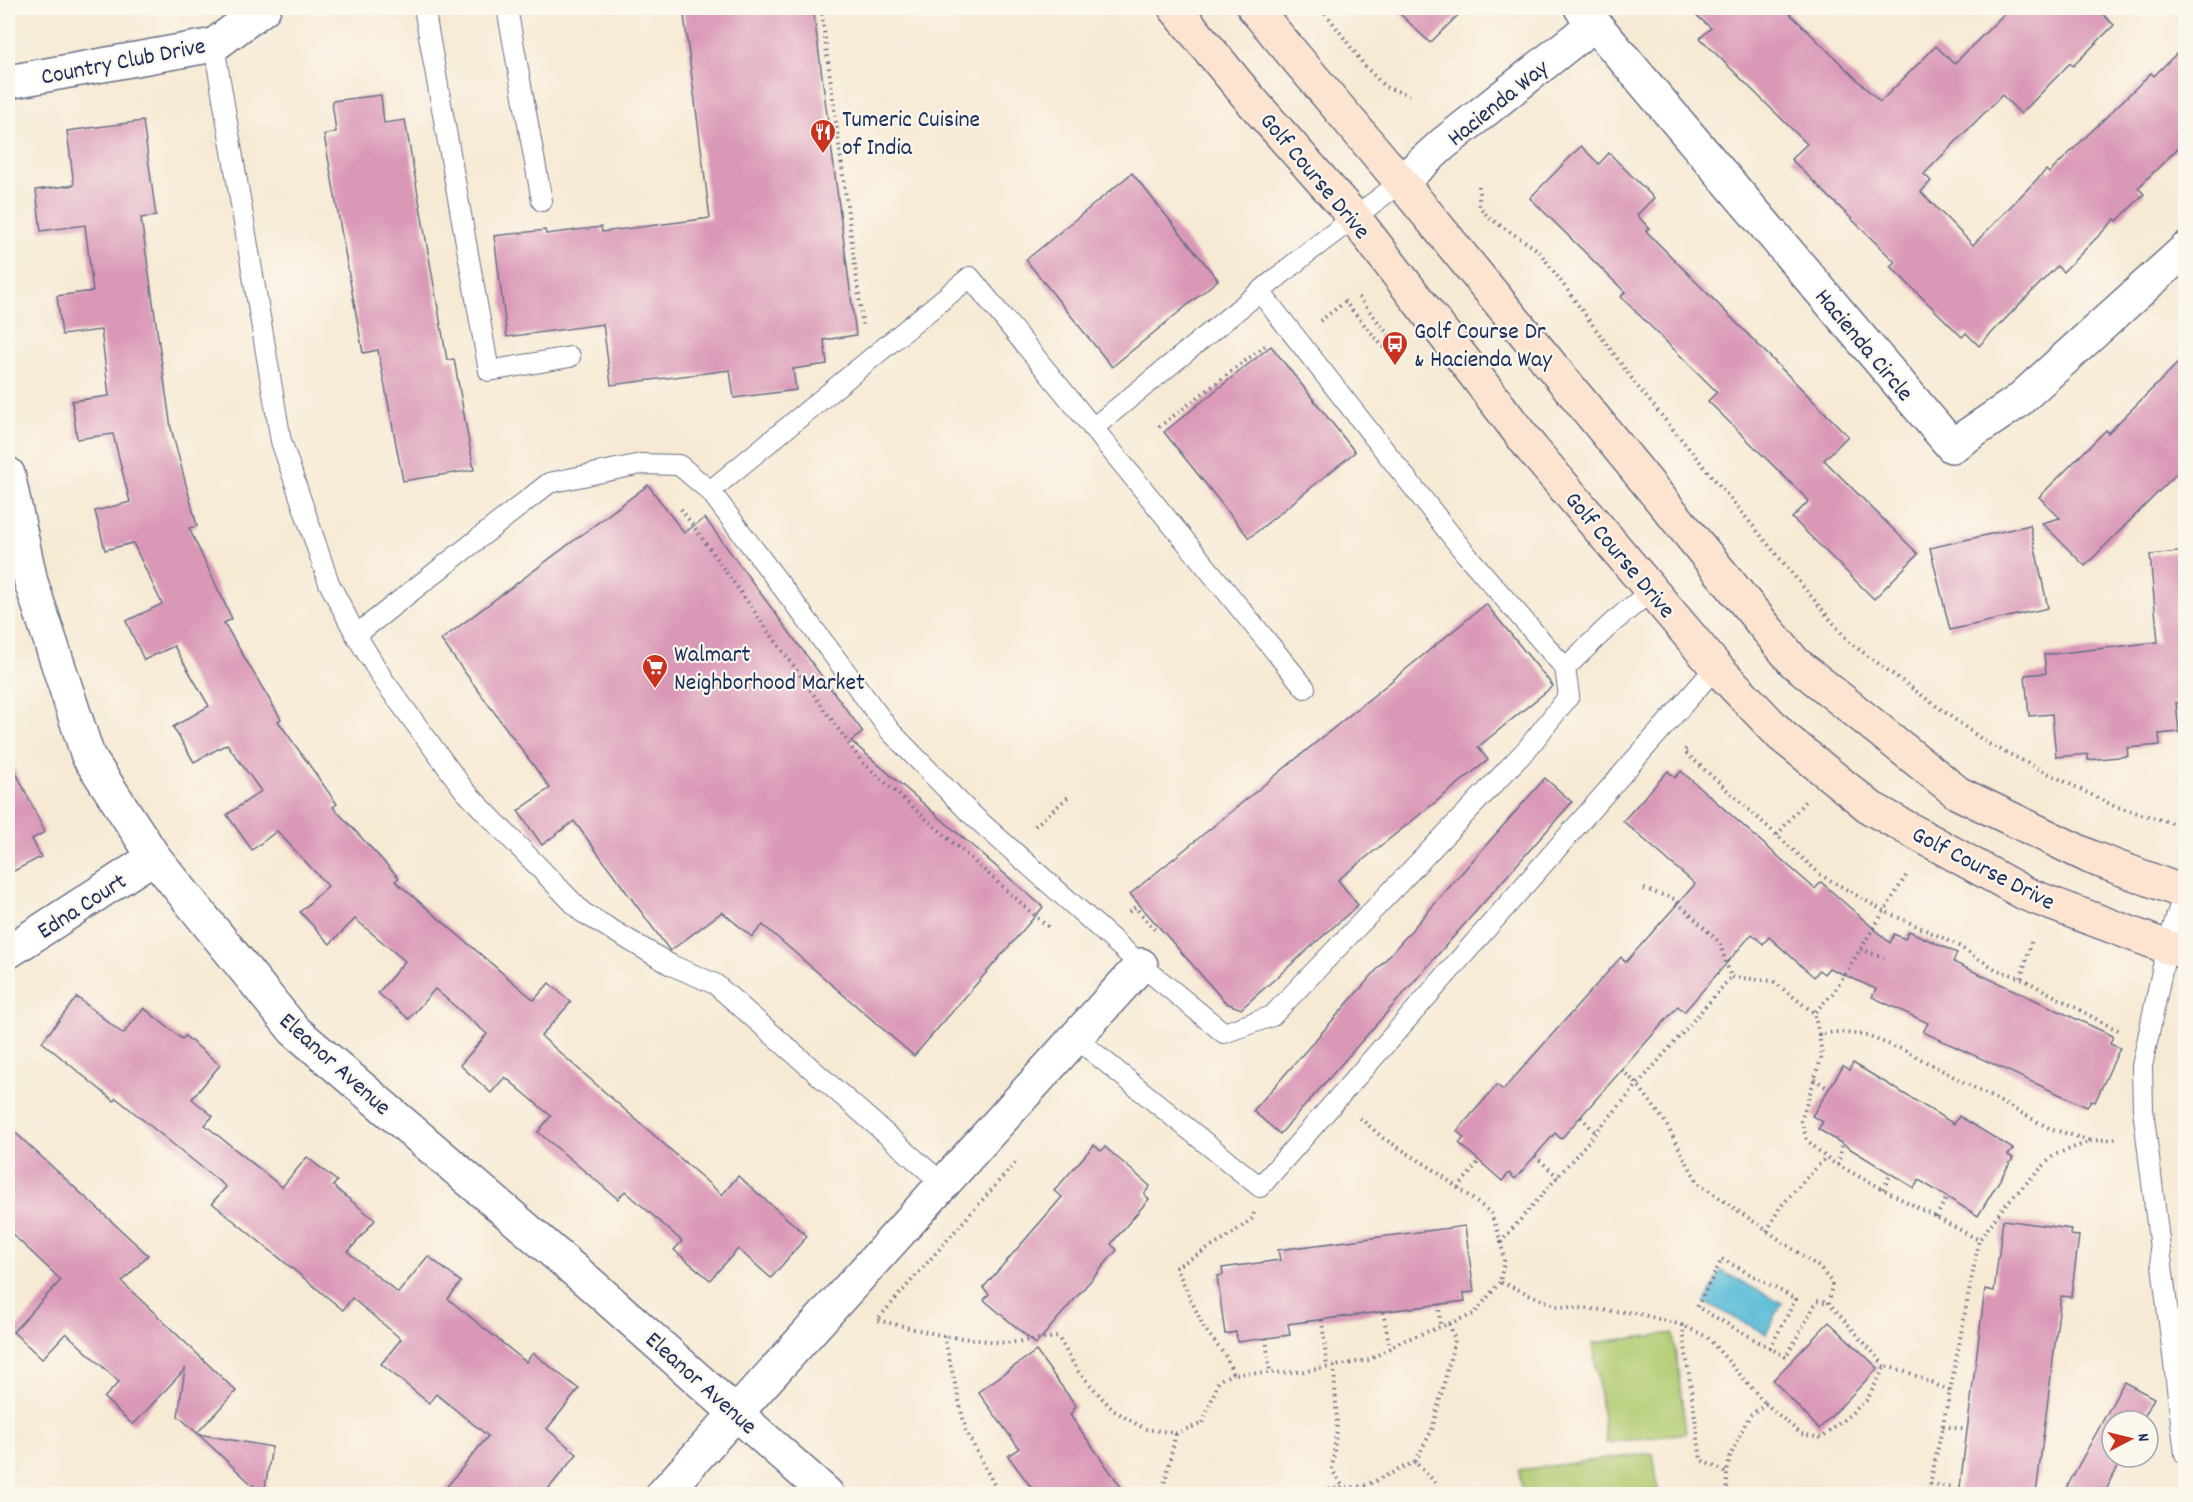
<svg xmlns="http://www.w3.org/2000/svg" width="2193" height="1502" font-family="Dekko,sans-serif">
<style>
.green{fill:#b0ca6f;stroke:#667c66;stroke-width:1.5}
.water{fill:#59bbd7;stroke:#3a759a;stroke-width:1.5}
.building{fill:#da98b7}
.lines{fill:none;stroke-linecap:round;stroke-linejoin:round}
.lane-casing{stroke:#687088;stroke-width:22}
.street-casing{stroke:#687088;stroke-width:36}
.secondary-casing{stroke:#687088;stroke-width:36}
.path{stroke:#687088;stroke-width:4;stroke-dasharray:1.5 4.5;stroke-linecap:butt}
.lane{stroke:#fff;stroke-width:20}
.street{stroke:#fff;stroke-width:33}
.secondary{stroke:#fde4d1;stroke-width:33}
.labels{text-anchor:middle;stroke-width:4.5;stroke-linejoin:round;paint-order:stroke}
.street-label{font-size:24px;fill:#1b2f5e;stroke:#fbf7ec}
.poi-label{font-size:24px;fill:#1b2f5e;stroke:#fbf7ec;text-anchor:start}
</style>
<rect width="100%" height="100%" fill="#fbf7ec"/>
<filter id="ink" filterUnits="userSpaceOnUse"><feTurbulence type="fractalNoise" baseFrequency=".0167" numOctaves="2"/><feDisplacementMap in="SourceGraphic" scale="12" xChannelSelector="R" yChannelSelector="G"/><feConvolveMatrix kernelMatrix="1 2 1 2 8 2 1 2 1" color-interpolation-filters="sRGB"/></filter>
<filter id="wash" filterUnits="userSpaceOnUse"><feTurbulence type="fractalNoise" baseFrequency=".008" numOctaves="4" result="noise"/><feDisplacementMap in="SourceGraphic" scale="24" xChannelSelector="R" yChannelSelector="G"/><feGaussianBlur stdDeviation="1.35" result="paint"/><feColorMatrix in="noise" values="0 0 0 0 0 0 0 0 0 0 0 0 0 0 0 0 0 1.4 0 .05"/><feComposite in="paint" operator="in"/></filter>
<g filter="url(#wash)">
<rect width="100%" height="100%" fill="#f7ead5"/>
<g class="green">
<path d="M 1673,1333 L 1686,1433 L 1606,1443 L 1593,1343 Z"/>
<path d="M 1653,1453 L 1659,1494 L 1522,1494 L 1519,1470 Z"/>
</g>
<path class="water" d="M 1721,1271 L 1782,1303 L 1766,1334 L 1705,1302 Z"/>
<g id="blocks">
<g class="building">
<path d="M 683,8 L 813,8 L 856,335 L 824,340 L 827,364 L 793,369 L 796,390 L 734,398 L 730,370 L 611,385 L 603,324 L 507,337 L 494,236 L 545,230 L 546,234 L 601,227 L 602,232 L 710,218 Z"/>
<path d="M 1394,8 L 1465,8 L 1430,43 Z"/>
<path d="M 1688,8 L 1784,8 L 1880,102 L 1936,46 L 1954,64 L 2010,8 L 2096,8 L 2114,25 L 2073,66 L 2070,63 L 2021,114 L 2002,95 L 1924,174 L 1931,181 L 1921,192 L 1973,245 L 2046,170 L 2049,173 L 2151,73 L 2154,76 L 2186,44 L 2186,140 L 2138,188 L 2144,194 L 2117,221 L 2115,219 L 2063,272 L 2057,266 L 1979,346 L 1966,333 L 1962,337 L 1890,266 L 1895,262 L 1791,159 L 1807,144 L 1700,38 L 1711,28 Z"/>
<path d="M 381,95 L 384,123 L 405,120 L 447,360 L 454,359 L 474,470 L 403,481 L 378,350 L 363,353 L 324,135 L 336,132 L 332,101 Z"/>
<path d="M 143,121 L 156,216 L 141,218 L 171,428 L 197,526 L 189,528 L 232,619 L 224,623 L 281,719 L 278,721 L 337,804 L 333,807 L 399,878 L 395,881 L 534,1000 L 549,983 L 571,1002 L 541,1036 L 722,1195 L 738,1176 L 807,1236 L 771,1278 L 738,1249 L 710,1280 L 674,1250 L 682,1241 L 625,1191 L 618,1199 L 538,1132 L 551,1116 L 505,1077 L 491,1093 L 460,1065 L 487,1034 L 435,989 L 409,1019 L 378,993 L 405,961 L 355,919 L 330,944 L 300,912 L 328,886 L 277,831 L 252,850 L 227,815 L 261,791 L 227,744 L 194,762 L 173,727 L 209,706 L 174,646 L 144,660 L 126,621 L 162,604 L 133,543 L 105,550 L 95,511 L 130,502 L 113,434 L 77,439 L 72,401 L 109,396 L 101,330 L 62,335 L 57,296 L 93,291 L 85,225 L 41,231 L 36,190 L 74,185 L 67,131 Z"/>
<path d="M 1581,146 L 1599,164 L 1609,153 L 1654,198 L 1637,215 L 1649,228 L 1646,231 L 1848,436 L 1824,460 L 1918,554 L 1874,599 L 1792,518 L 1809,501 L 1708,401 L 1717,392 L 1621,297 L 1625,292 L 1530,198 Z"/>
<path d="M 1132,173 L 1218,280 L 1112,367 L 1026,260 Z"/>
<path d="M 1271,346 L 1355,452 L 1249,538 L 1164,432 Z"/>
<path d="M 2186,355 L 2186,464 L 2085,566 L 2042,523 L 2060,518 L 2039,497 L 2106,430 L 2108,433 Z"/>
<path d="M 648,485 L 684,533 L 705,518 L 863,732 L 851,741 L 1043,907 L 914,1056 L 763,925 L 752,937 L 722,912 L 670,951 L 574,821 L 542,845 L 518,811 L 550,788 L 441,640 Z"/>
<path d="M 2030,525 L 2048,608 L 1950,630 L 1930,548 Z"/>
<path d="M 2186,551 L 2186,702 L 2176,703 L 2179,732 L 2159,734 L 2160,745 L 2127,748 L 2128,756 L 2088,760 L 2088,754 L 2056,757 L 2052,714 L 2029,716 L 2025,675 L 2046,673 L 2044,655 L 2158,642 L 2150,555 Z"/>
<path d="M 1486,604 L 1553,686 L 1478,747 L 1488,760 L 1338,880 L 1358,905 L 1241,1009 L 1226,1003 L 1130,894 Z"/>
<path d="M 8,756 L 45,832 L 32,839 L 41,857 L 8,874 Z"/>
<path d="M 1668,771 L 1675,778 L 1681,771 L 1815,889 L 1821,882 L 1890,943 L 1894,934 L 1905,939 L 1909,931 L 1957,953 L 1953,962 L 2113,1036 L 2110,1044 L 2120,1048 L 2095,1102 L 2091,1100 L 2087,1107 L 1923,1032 L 1928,1023 L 1872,997 L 1876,989 L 1829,968 L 1824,974 L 1819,970 L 1814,977 L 1769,937 L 1763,944 L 1752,934 L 1684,1012 L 1678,1006 L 1561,1139 L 1555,1133 L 1515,1179 L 1509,1173 L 1502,1181 L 1459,1143 L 1464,1138 L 1457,1131 L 1497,1085 L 1503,1090 L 1621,957 L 1626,962 L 1695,884 L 1623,821 Z"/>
<path d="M 1545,778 L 1572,802 L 1280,1134 L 1253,1111 Z"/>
<path d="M 77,997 L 123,1034 L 144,1008 L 182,1039 L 185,1036 L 220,1065 L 192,1099 L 213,1116 L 205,1125 L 282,1187 L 307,1157 L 337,1181 L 333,1186 L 375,1220 L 348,1252 L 398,1293 L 428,1256 L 461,1282 L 448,1299 L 526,1362 L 533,1353 L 579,1389 L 547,1429 L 577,1454 L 544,1494 L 441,1494 L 488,1436 L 436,1394 L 429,1403 L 381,1364 L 401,1339 L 352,1298 L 343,1310 L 212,1203 L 226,1187 L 116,1098 L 114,1101 L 42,1042 Z"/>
<path d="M 1853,1063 L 1954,1124 L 1959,1116 L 2013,1149 L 2008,1155 L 2013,1158 L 1978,1216 L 1919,1180 L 1914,1188 L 1818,1129 L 1823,1122 L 1812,1116 L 1843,1066 L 1849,1070 Z"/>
<path d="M 8,1126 L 148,1255 L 122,1282 L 236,1391 L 197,1433 L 178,1416 L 185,1369 L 133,1425 L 104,1398 L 119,1382 L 66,1333 L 42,1359 L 13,1332 L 61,1280 L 8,1230 Z"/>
<path d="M 1094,1145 L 1101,1151 L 1105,1147 L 1150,1186 L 1144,1194 L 1149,1199 L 1111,1244 L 1117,1250 L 1036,1344 L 984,1300 L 989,1294 L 983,1288 L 1062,1197 L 1054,1191 Z"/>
<path d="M 2003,1220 L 2071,1229 L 2070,1235 L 2079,1236 L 2071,1297 L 2061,1296 L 2036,1494 L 1959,1494 L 1985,1289 L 1994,1291 Z"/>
<path d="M 1465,1226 L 1474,1292 L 1464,1293 L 1465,1301 L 1288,1324 L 1290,1335 L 1237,1342 L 1236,1332 L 1225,1334 L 1217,1276 L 1223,1275 L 1222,1268 L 1280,1260 L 1278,1250 Z"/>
<path d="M 1829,1322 L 1878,1368 L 1819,1429 L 1773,1380 Z"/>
<path d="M 1036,1351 L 1076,1406 L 1070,1415 L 1126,1494 L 1036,1494 L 1008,1456 L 1019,1448 L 978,1392 Z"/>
<path d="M 2124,1382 L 2154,1398 L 2142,1421 L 2112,1421 L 2112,1457 L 2123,1457 L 2104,1494 L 2063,1494 Z"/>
<path d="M 198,1434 L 272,1447 L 264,1494 L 262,1494 Z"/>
</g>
</g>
</g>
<g filter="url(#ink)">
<use href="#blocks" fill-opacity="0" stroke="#687088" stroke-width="1.5"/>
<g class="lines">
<defs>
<g id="lane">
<path d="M 424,8 L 489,371 L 570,357"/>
<path d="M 507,8 L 542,201"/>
<path d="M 214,45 L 281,441 L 329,583 L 356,635"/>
<path d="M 1260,292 L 1465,553 L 1565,668 L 1612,623 L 1651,591"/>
<path d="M 1093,428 L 1306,254 L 1401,182"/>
<path d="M 710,491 L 970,277 L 1305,688"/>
<path d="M 2184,892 L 2167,947 L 2142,1066 L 2143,1109 L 2185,1454"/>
<path d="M 1076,1038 L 1260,1187 L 1716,667"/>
<path d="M 943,1184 L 715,984 L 671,965 L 582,912 L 465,791 L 384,681 L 356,635 L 549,483 L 641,464 L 679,465 L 710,491 L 891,732 L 969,812 L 1141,965 L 1224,1033 L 1272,1016 L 1527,749 L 1569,696 L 1565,668"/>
</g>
<g id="street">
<path d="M 1581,8 L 1952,446 L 2017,402 L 2186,249"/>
<path d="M 8,82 L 214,45 L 264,8"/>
<path d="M 1401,182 L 1443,144 L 1594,24"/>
<path d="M 8,474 L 31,582 L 88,756 L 154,857 L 294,1030 L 593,1286 L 827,1494"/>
<path d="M 8,952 L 154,857"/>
<path d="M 663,1494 L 1141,965"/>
</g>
<g id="secondary">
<path d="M 1175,8 L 1250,99 L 1354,217 L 1532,449 L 1716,667 L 1782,736 L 1871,808 L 2026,894 L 2167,947 L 2186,952"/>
<path d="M 1254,8 L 1401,182 L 1794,662 L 1958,793 L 2090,857 L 2186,893"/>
</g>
</defs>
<use href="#lane" class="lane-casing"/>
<use href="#street" class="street-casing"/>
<use href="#secondary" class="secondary-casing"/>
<g class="path">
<path d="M 821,8 L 863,327"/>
<path d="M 1322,8 L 1364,65 L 1385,87 L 1409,95"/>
<path d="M 1479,186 L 1479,206 L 1489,218 L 1538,250 L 1638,387 L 1849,642 L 1987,743 L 2114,806 L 2186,827"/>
<path d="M 1320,321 L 1345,302 L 1385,349 L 1395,343 L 1356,294"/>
<path d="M 1159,427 L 1266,345"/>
<path d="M 681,509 L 862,762 L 1048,927"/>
<path d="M 1686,749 L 1684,751 L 1821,875 L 1884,911 L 1952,942 L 1997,970 L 2021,978 L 2111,1027 L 2121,1031"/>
<path d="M 1035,826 L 1068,797"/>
<path d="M 1777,835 L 1805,801"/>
<path d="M 1906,876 L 1833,993 L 1814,1013 L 1819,1034 L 1838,1032 L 1864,1035 L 1904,1050 L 2049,1128 L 2091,1141"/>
<path d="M 1644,889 L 1674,899 L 1719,942 L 1731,977 L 1773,981 L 1814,1013"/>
<path d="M 1129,912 L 1135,907 L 1155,930"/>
<path d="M 1861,949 L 1884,958"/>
<path d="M 2021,978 L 2032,940"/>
<path d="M 1819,1034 L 1822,1056 L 1801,1121 L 1807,1140 L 1830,1161 L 1979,1240"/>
<path d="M 1622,1070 L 1638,1085 L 1665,1122 L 1698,1183 L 1819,1267 L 1832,1283 L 1829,1303 L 1885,1366"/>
<path d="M 1814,1079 L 1829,1089"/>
<path d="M 1581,1117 L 1596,1133"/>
<path d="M 1360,1118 L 1383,1138 L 1433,1169 L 1491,1213 L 1501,1242 L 1731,977"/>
<path d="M 1535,1156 L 1558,1177"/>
<path d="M 1015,1163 L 877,1320 L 944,1336 L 1006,1343 L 1058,1337 L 1078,1371 L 1113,1410 L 1145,1429 L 1176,1433 L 1203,1423 L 1219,1380 L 1233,1374"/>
<path d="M 1838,1165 L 1842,1144"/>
<path d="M 1458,1188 L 1479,1161"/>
<path d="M 1883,1189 L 1891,1174"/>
<path d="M 1254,1213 L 1253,1218 L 1225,1239 L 1176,1267 L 1204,1328 L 1227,1358 L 1233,1374 L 1300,1372 L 1369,1360 L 1400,1342 L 1474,1314 L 1500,1282"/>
<path d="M 1936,1217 L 1947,1197"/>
<path d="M 1767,1231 L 1780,1207 L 1826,1157"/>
<path d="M 1501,1242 L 1504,1261 L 1500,1282 L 1557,1306 L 1636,1313 L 1682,1325 L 1707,1337 L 1766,1404"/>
<path d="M 1439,1304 L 1440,1326"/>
<path d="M 1383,1312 L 1390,1348"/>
<path d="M 1322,1320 L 1327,1367"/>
<path d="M 1682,1325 L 1701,1460 L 1727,1473"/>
<path d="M 944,1336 L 966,1431 L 999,1494"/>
<path d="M 1266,1338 L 1270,1373"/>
<path d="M 1770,1348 L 1796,1299 L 1722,1259 L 1697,1307 L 1786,1357 L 1817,1301 L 1829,1303"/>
<path d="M 1334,1366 L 1337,1425 L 1332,1470 L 1344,1488"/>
<path d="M 1950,1391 L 1979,1240 L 2005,1205 L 2054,1155 L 2091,1141 L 2119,1138"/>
<path d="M 1943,1426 L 1967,1430"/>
<path d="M 1930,1484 L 1953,1487"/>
<path d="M 1162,1494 L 1176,1433"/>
<path d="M 1233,1494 L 1300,1492 L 1364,1486 L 1415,1462"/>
<path d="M 1440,1494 L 1434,1481 L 1415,1462 L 1432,1430 L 1455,1340 L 1449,1323"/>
<path d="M 1727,1494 L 1727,1473 L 1730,1457 L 1738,1438 L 1750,1415 L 1766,1404 L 1801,1434 L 1822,1438 L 1867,1400 L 1885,1366 L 1905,1371 L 1950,1391 L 1928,1494"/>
</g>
<use href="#lane" class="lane"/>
<use href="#street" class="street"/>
<use href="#secondary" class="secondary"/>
</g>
</g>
<defs>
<symbol id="restaurant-pin" viewBox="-11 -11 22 30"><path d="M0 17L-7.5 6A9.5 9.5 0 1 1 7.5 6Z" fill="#c8321e" stroke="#fbf7ec"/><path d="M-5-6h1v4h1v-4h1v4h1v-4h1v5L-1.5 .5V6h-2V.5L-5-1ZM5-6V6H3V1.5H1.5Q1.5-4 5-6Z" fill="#fff"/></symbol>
<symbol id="bus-pin" viewBox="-11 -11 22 30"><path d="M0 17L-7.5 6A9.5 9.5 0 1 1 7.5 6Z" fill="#c8321e" stroke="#fbf7ec"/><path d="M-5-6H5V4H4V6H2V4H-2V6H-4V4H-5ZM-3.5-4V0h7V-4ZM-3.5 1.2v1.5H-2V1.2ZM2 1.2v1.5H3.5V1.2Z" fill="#fff"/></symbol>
<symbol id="supermarket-pin" viewBox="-11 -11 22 30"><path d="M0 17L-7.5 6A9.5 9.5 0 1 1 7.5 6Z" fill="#c8321e" stroke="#fbf7ec"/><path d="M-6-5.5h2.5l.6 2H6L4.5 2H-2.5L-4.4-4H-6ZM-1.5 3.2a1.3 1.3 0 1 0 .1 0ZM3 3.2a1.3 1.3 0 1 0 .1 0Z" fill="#fff"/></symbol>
</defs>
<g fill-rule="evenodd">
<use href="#restaurant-pin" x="808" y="117" width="30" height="40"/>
<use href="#bus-pin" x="1380" y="329" width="30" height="40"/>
<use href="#supermarket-pin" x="640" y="652" width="30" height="40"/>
</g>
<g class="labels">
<g class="street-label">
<text transform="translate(123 60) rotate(-11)" y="8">Country Club Drive</text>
<text transform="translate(1497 102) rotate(-39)" y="8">Hacienda Way</text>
<text transform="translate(1316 175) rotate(50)" y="8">Golf Course Drive</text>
<text transform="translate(1865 344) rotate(50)" y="8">Hacienda Circle</text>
<text transform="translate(1621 554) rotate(50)" y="8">Golf Course Drive</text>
<text transform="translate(1984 867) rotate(27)" y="8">Golf Course Drive</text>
<text transform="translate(81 905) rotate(-33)" y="8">Edna Court</text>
<text transform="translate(336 1063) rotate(42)" y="8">Eleanor Avenue</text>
<text transform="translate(702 1382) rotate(42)" y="8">Eleanor Avenue</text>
</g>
<g class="poi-label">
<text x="842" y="126">Tumeric Cuisine<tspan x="842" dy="28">of India</tspan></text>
<text x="1414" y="338">Golf Course Dr<tspan x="1414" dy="28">&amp; Hacienda Way</tspan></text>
<text x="674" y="661">Walmart<tspan x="674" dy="28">Neighborhood Market</tspan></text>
</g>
</g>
<rect width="2193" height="1502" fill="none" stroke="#fbf7ec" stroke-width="30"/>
<g transform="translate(2130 1439) rotate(83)"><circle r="28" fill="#fbf7ec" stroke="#a1a7b3" stroke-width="1.5"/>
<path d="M0-4.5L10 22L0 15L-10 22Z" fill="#c8321e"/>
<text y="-9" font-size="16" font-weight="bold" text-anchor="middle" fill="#1b2f5e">N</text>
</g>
</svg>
